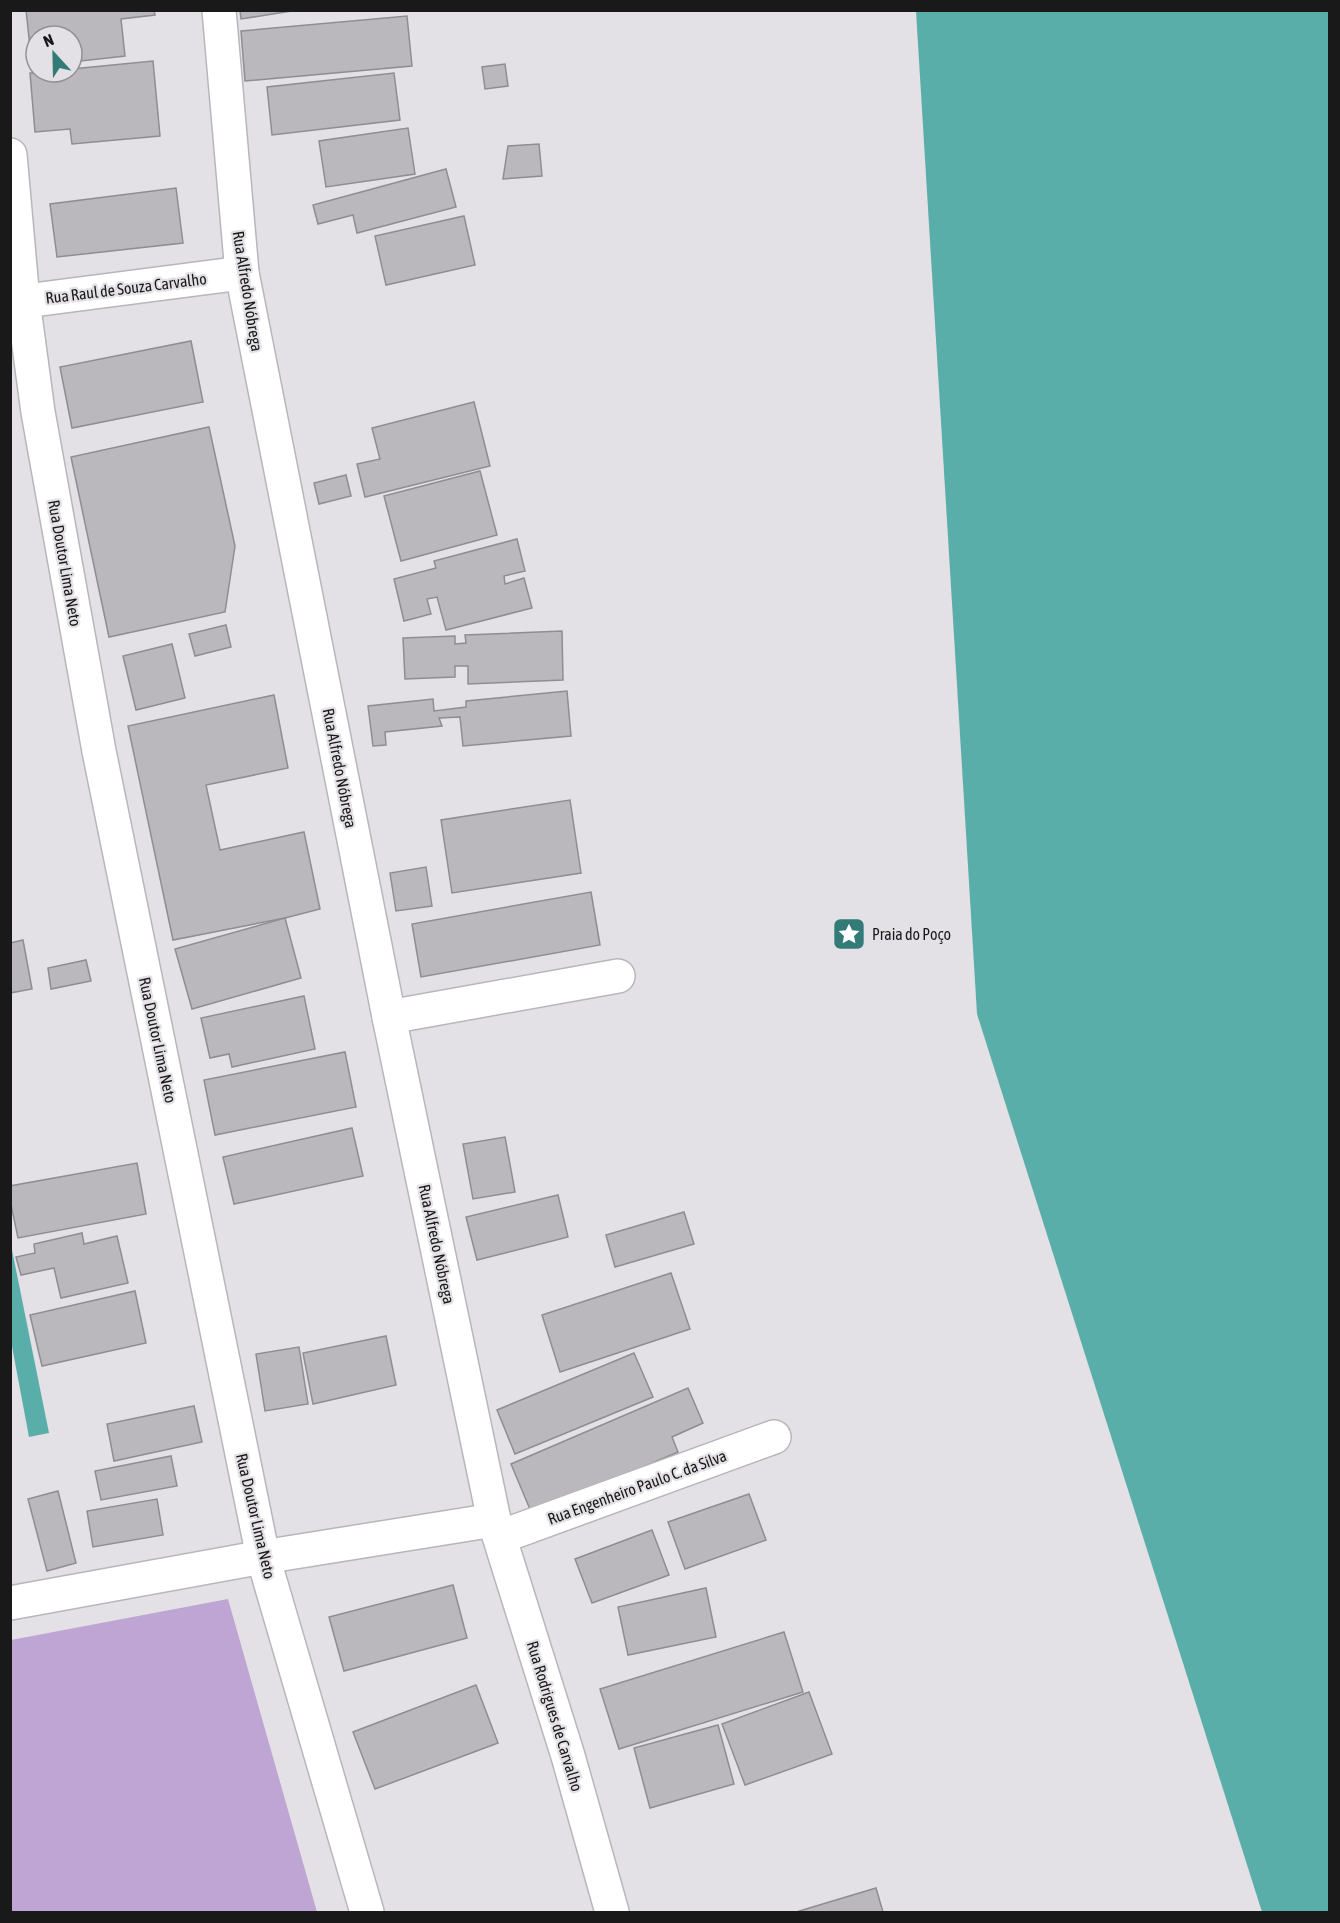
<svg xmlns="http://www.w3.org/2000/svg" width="1340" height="1923" font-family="'Asap Condensed',sans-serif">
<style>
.green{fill:#bfa5d3}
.water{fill:#5aaea9}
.building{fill:#bab8bc;stroke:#8f8d91;stroke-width:1.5}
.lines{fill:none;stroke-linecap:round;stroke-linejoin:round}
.minor-casing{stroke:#b9b6bb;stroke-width:36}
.minor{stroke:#fff;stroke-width:33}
.labels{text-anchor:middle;stroke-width:4.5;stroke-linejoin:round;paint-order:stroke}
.street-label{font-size:16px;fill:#19191a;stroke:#e3e1e5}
.poi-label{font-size:16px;fill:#19191a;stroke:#e3e1e5;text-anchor:start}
</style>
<rect width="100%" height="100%" fill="#e3e1e5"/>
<path class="green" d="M 228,1599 L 317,1912 L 11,1912 L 11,1640 Z"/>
<g class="water">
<path d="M 916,11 L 1329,11 L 1329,1912 L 1262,1912 L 977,1014 Z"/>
<path d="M 10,1240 L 49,1433 L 29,1437 L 11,1341 Z"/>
</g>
<g class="building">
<path d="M 26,10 L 154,10 L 155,15 L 121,19 L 125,56 L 72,62 L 72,36 L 36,36 L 36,66 L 32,66 Z"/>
<path d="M 240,10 L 298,10 L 241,19 Z"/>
<path d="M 407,16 L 412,66 L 245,81 L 241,31 Z"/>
<path d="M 153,61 L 160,136 L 72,144 L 70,129 L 35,132 L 30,73 L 72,72 L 72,69 Z"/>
<path d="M 505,64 L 508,86 L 485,89 L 482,67 Z"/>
<path d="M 394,73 L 400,120 L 272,135 L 267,87 Z"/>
<path d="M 408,128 L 415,174 L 326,187 L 319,141 Z"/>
<path d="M 539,144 L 542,176 L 503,179 L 508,146 Z"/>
<path d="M 446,169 L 456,207 L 357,233 L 353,215 L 318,224 L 313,205 Z"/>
<path d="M 176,188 L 183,243 L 57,257 L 50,204 Z"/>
<path d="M 464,216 L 475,265 L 386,285 L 375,236 Z"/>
<path d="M 191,341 L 203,402 L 72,428 L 60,367 Z"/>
<path d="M 474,402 L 490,466 L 365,497 L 357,464 L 380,459 L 372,428 Z"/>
<path d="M 209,427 L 235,546 L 225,612 L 109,637 L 71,457 Z"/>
<path d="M 480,471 L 497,535 L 401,561 L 384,496 Z"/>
<path d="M 346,475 L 351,496 L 319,504 L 314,483 Z"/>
<path d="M 517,539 L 525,571 L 504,576 L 505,584 L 524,578 L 532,608 L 446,630 L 437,597 L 427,599 L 431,614 L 404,621 L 394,579 L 436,568 L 434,561 Z"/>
<path d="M 226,625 L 231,647 L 195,656 L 189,634 Z"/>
<path d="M 562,631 L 563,680 L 468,684 L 468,666 L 455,666 L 455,677 L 405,679 L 403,638 L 455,636 L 455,644 L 466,643 L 465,635 Z"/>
<path d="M 172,644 L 185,698 L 136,710 L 123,656 Z"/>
<path d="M 567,691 L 571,736 L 463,746 L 460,717 L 439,718 L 442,726 L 385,732 L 386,745 L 373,746 L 368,706 L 433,699 L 434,711 L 466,707 L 466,701 Z"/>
<path d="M 274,695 L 288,768 L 206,785 L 220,850 L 304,832 L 320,909 L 285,918 L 173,940 L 128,726 Z"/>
<path d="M 570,800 L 581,873 L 452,893 L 441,820 Z"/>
<path d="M 426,867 L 432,906 L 396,911 L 390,873 Z"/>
<path d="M 591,892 L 600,945 L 421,977 L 412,924 Z"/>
<path d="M 285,918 L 301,978 L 192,1009 L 175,949 Z"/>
<path d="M 23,940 L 32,989 L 10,993 L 10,943 Z"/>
<path d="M 86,960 L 91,981 L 51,989 L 48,968 Z"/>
<path d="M 304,996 L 315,1049 L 232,1067 L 229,1054 L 210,1058 L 201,1018 Z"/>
<path d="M 345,1052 L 356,1107 L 215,1135 L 204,1080 Z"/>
<path d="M 352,1128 L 363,1176 L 234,1204 L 223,1157 Z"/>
<path d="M 505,1137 L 515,1192 L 473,1199 L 463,1144 Z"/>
<path d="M 137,1163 L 146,1214 L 18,1238 L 10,1200 L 10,1186 Z"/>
<path d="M 558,1195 L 568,1237 L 477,1260 L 466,1217 Z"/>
<path d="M 684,1212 L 694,1244 L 615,1267 L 606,1235 Z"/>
<path d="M 82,1233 L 84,1244 L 117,1236 L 128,1283 L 61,1298 L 54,1268 L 21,1275 L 16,1257 L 35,1253 L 34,1244 Z"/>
<path d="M 671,1273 L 690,1329 L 560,1372 L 542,1315 Z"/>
<path d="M 135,1291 L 146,1343 L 42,1366 L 30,1315 Z"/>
<path d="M 386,1336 L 396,1385 L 313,1404 L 303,1353 Z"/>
<path d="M 299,1347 L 308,1404 L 265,1411 L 256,1354 Z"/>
<path d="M 634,1353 L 653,1397 L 515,1454 L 497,1410 Z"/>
<path d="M 688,1388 L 703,1423 L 672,1437 L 678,1452 L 532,1514 L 511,1464 Z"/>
<path d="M 194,1406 L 202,1442 L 114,1461 L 107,1424 Z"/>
<path d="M 171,1456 L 177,1486 L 101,1500 L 95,1471 Z"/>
<path d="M 58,1491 L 76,1563 L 47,1571 L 28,1499 Z"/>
<path d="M 749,1494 L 766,1540 L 685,1569 L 668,1522 Z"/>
<path d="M 157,1499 L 163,1535 L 93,1547 L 87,1511 Z"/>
<path d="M 652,1530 L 669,1575 L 592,1603 L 575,1559 Z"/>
<path d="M 453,1585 L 467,1638 L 344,1671 L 329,1617 Z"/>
<path d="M 706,1588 L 716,1637 L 628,1655 L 618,1607 Z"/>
<path d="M 784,1632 L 803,1692 L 619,1749 L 600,1689 Z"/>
<path d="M 476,1685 L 498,1743 L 375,1789 L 353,1732 Z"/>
<path d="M 809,1692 L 832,1754 L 745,1785 L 722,1724 Z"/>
<path d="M 718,1725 L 734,1784 L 650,1808 L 634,1748 Z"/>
<path d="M 876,1888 L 883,1912 L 796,1912 Z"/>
</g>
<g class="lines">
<defs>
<g id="minor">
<path d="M 219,10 L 242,273 L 389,1017 L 494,1520 L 568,1756 L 612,1912"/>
<path d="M 10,155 L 23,301 L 38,412 L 99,751 L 263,1557 L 367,1912"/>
<path d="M 10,303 L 242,273"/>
<path d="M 389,1017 L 618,976"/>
<path d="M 500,1537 L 774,1437"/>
<path d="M 10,1603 L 263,1557 L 494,1520"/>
</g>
</defs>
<use href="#minor" class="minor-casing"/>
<use href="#minor" class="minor"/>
</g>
<defs>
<symbol id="sight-square" viewBox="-11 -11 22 22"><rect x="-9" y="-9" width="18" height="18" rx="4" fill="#337b77" stroke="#e3e1e5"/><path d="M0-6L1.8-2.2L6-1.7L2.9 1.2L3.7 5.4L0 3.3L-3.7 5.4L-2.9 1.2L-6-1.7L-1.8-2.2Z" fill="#fff"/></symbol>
</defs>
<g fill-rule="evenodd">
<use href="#sight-square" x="830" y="915" width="38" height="38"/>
</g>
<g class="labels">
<g class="street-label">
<text transform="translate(126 288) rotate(-7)" y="6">Rua Raul de Souza Carvalho</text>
<text transform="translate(248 291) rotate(81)" y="6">Rua Alfredo Nóbrega</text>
<text transform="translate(65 563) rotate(80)" y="6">Rua Doutor Lima Neto</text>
<text transform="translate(340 768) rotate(79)" y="6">Rua Alfredo Nóbrega</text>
<text transform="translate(158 1040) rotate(78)" y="6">Rua Doutor Lima Neto</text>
<text transform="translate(437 1244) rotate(78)" y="6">Rua Alfredo Nóbrega</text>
<text transform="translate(637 1487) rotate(-20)" y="6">Rua Engenheiro Paulo C. da Silva</text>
<text transform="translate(256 1516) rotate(77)" y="6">Rua Doutor Lima Neto</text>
<text transform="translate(555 1716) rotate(73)" y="6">Rua Rodrigues de Carvalho</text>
</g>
<g class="poi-label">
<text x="872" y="940">Praia do Poço</text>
</g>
</g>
<rect width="1340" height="1923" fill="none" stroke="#19191a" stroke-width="24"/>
<g transform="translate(54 54) rotate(338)"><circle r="28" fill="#e3e1e5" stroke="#929194" stroke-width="1.5"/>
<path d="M0-4.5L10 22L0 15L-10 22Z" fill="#337b77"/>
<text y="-9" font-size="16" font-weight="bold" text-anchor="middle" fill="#19191a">N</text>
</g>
</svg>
